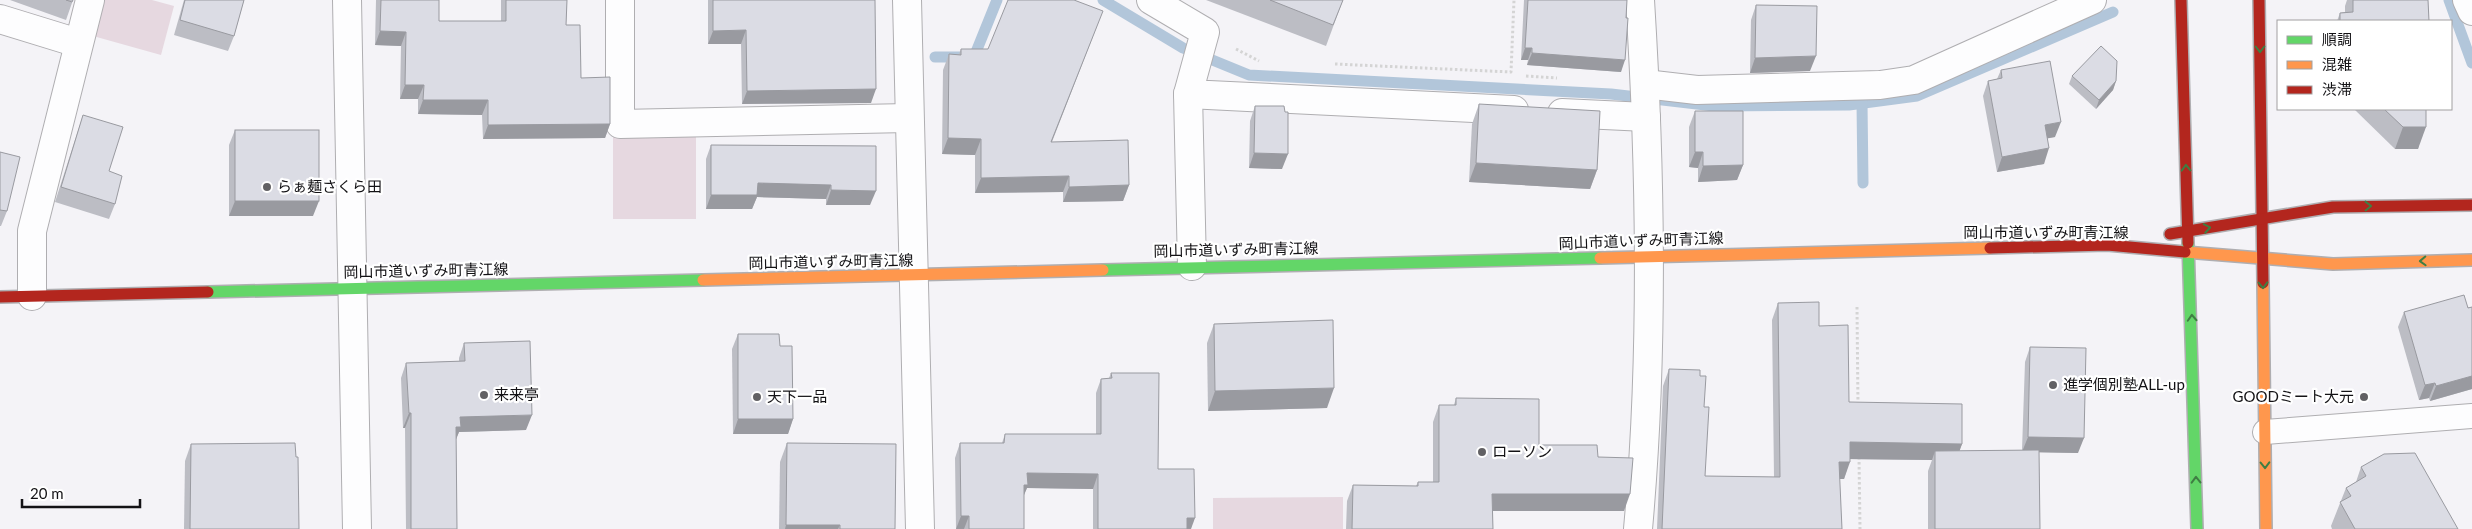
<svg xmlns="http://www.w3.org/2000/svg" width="2472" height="529" font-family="Lato,'Noto Sans JP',sans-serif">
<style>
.green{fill:#e6d8e0}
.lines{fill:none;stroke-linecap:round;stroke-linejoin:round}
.stream{stroke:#b2c6da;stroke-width:11}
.lane-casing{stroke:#afaeb1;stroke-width:26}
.street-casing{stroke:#afaeb1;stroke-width:30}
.fast-casing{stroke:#afaeb1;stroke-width:14}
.slow-casing{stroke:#afaeb1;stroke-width:14}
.jam-casing{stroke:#afaeb1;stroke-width:14}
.path{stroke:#d4d4d4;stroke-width:3;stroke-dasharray:2.5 2.5;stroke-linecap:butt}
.lane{stroke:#fdfdfe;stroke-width:24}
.street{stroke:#fdfdfe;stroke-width:28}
.fast{stroke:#63d668;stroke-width:11}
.slow{stroke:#ff974d;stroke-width:11}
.jam{stroke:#b3261e;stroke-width:11}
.wall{fill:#bcbdc4}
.shaded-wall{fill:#999aa0}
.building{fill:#dbdce4;stroke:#999aa0}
.oneway{stroke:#3f7e43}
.poi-dot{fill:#626164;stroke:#fff;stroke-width:2}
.labels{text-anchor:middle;stroke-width:4.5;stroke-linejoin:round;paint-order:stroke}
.poi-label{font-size:15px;fill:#131215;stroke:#fff;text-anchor:start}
.street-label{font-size:15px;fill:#131215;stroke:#fff}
</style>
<rect width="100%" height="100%" fill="#f4f3f7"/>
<g class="green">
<path d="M 103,0 L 152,0 L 174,6 L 161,55 L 93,36 Z"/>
<rect x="613" y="136" width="83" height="83"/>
<path d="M 1343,497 L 1343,529 L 1213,529 L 1213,498 Z"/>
</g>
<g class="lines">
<g class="stream">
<path d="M 1103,0 L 1183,48 L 1249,75 L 1611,94 L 1714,106 L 1849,105 L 1917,96 L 2113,12"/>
<path d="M 2449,0 L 2472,63"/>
<path d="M 935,57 L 974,57 L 997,0"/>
<path d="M 1862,103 L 1863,183"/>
</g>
<defs>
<path id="lane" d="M 2265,432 L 2472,416"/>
<g id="street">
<path d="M 347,0 L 357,529"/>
<path d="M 620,0 L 620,124 L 908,118"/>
<path d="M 907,0 L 920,529"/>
<path d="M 1151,0 L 1205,32 L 1188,94 L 1514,110"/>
<path d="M 2467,0 L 2472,11"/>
<path d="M 0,19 L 78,43"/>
<path d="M 1645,84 L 1697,90 L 1880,85 L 1914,80 L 2092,0"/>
<path d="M 1188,94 L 1192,266"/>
<path d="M 1562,113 L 1646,117"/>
<path d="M 32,296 L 32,231 L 90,0"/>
<path d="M 1638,529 C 1654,353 1651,176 1640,0"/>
</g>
<g id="fast">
<path d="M 2188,243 L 2197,529"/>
<path d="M 1103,270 L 1600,258"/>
<path d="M 208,292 L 703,280"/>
</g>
<g id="slow">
<path d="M 2185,252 L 2333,264 L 2472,260"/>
<path d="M 1600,258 L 1990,248"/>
<path d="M 703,280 L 1103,270"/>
<path d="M 2263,283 L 2266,529"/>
</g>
<g id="jam">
<path d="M 2181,0 L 2188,243"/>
<path d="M 2259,0 L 2263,283"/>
<path d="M 2170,234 L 2333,207 L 2472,205"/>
<path d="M 1990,248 L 2107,245 L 2185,252"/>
<path d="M 0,297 L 208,292"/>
</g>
</defs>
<use href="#lane" class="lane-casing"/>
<use href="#street" class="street-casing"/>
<use href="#fast" class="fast-casing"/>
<use href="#slow" class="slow-casing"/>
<use href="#jam" class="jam-casing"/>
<g class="path">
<path d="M 1236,49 L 1259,61"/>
<path d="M 1335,64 L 1511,72 L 1514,0"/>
<path d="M 1526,76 L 1557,78"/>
<path d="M 1857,307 L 1858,406"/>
<path d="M 1859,457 L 1860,529"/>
</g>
<use href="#lane" class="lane"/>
<use href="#street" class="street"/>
<use href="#fast" class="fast"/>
<use href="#slow" class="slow"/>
<use href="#jam" class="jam"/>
</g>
<g class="wall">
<path d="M 10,0 L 73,0 L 66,20 Z"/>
<path d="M 184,0 L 244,0 L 234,36 L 228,51 L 174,35 Z"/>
<path d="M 376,0 L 439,0 L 439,21 L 501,21 L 501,0 L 567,0 L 566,25 L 581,78 L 610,124 L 605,138 L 483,139 L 482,115 L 418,114 L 418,99 L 400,99 L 401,46 L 375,45 Z"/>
<path d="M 708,0 L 875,0 L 871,103 L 742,104 L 741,44 L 708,44 Z"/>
<path d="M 1206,0 L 1343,0 L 1326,46 Z"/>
<path d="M 1524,0 L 1627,0 L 1621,72 L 1527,65 L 1528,60 L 1521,60 Z"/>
<path d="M 2347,0 L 2428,0 L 2429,21 L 2337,21 L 2340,13 L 2345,12 L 2345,6 Z"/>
<path d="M 1756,5 L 1810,71 L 1750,73 L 1751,20 Z"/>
<path d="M 1097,26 L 1052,142 L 1129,185 L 1123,201 L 1063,202 L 1063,192 L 975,193 L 975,155 L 942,154 L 943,70 L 949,54 L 959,54 L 961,49 L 988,49 Z"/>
<path d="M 2001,70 L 2055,137 L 2047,138 L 2044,164 L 1997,172 L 1983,96 L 1988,81 L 1997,79 Z"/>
<path d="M 2072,76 L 2116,81 L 2113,90 L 2096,109 L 2069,84 Z"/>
<path d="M 1479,104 L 1597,170 L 1590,189 L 1469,182 L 1472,124 Z"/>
<path d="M 1255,106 L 1282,169 L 1249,168 L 1250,121 Z"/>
<path d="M 2354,109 L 2426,109 L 2418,149 L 2395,149 Z"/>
<path d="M 1695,111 L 1743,165 L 1737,180 L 1698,182 L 1698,168 L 1689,167 L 1689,127 Z"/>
<path d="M 83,115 L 109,171 L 115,204 L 109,219 L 55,202 Z"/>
<path d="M 235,130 L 313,216 L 229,216 L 229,145 Z"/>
<path d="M 711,145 L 876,146 L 870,205 L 826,205 L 826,199 L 757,197 L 752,209 L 706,209 L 706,159 Z"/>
<path d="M 0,152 L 7,211 L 1,226 L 0,226 Z"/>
<path d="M 1778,303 L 1819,326 L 1849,402 L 1962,444 L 1959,451 L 2022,450 L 2025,362 L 2030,347 L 2078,453 L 2039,452 L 2040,529 L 1928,529 L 1928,471 L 1932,460 L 1850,459 L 1844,479 L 1839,479 L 1842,529 L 1657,529 L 1663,386 L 1669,369 L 1700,376 L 1704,407 L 1705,476 L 1774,477 L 1772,320 Z"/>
<path d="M 2472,307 L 2472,389 L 2430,401 L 2429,398 L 2419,400 L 2398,327 L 2404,312 Z"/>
<path d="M 1214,324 L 1327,408 L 1208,411 L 1207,343 Z"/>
<path d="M 738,334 L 780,346 L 793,419 L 788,434 L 733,434 L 732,349 Z"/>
<path d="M 464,343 L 526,430 L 459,432 L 456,439 L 457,529 L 406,529 L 405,428 L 403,428 L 401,378 L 406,363 L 459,361 L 459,358 Z"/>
<path d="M 1111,373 L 1158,469 L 1191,529 L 1093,529 L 1093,489 L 1027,488 L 1024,494 L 1024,529 L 956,529 L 955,458 L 960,443 L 1002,443 L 1005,434 L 1096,434 L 1096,393 L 1101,379 L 1109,378 Z"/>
<path d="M 1456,398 L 1539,445 L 1598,457 L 1624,511 L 1493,511 L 1493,529 L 1346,529 L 1347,501 L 1353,485 L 1416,486 L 1418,482 L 1433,482 L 1433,422 L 1439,405 L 1454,405 Z"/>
<path d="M 787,443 L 895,529 L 779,529 L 780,462 Z"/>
<path d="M 191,444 L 296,457 L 299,529 L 184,529 L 185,461 Z"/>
<path d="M 2361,467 L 2458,529 L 2332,529 L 2331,526 L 2346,488 L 2356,482 Z"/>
</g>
<g class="shaded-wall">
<path d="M 1103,11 L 1097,26 L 1045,158 L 1051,142 Z"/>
<path d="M 746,30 L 741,44 L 708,44 L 713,31 Z"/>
<path d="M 380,31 L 406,32 L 401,46 L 375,45 Z"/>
<path d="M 1525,48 L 1532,48 L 1528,60 L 1521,60 Z"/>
<path d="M 1532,53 L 1625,60 L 1621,72 L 1527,65 Z"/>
<path d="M 1816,56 L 1810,71 L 1750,73 L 1755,58 Z"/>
<path d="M 2116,81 L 2113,90 L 2096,109 L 2099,100 Z"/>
<path d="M 405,85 L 424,85 L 418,99 L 400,99 Z"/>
<path d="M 876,89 L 871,103 L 742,104 L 747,91 Z"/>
<path d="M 423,100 L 488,100 L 482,115 L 418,114 Z"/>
<path d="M 2061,122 L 2055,137 L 2039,140 L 2045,125 Z"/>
<path d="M 610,124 L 605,138 L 483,139 L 488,125 Z"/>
<path d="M 2403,127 L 2426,127 L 2418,149 L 2395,149 Z"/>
<path d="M 948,138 L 981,139 L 975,155 L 942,154 Z"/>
<path d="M 2049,148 L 2044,164 L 1997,172 L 2002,157 Z"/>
<path d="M 1695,152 L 1703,152 L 1698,168 L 1689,167 Z"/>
<path d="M 1254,153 L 1288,154 L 1282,169 L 1249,168 Z"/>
<path d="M 1476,163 L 1597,170 L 1590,189 L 1469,182 Z"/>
<path d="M 1743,165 L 1737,180 L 1698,182 L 1703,166 Z"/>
<path d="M 1069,176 L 1063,192 L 975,193 L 981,178 Z"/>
<path d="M 758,183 L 831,185 L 826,199 L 757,197 L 752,209 L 706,209 L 711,195 Z"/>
<path d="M 1129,185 L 1123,201 L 1063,202 L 1069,187 Z"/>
<path d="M 831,190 L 876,191 L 870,205 L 826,205 Z"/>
<path d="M 235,201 L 319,201 L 313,216 L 229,216 Z"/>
<path d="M 2472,376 L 2472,389 L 2430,401 L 2436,386 Z"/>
<path d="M 2435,383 L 2429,398 L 2419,400 L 2425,385 Z"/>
<path d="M 1334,388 L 1327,408 L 1208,411 L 1215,391 Z"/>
<path d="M 409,413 L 411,413 L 405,428 L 403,428 Z"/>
<path d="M 532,415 L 526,430 L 459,432 L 455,442 L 456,427 L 460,417 Z"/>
<path d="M 738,419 L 793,419 L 788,434 L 733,434 Z"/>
<path d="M 2028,437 L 2084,438 L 2078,453 L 2022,452 Z"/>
<path d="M 1850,442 L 1962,444 L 1956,461 L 1935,451 L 1932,460 L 1843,459 Z"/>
<path d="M 1839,462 L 1850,462 L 1844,479 L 1832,479 Z"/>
<path d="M 1027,473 L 1098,474 L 1093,489 L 1027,488 L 1022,500 L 1019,500 Z"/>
<path d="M 1492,494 L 1630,494 L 1624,511 L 1487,511 Z"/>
<path d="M 961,516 L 969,516 L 964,529 L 956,529 Z"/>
<path d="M 1187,518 L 1195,518 L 1191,529 L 1184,529 Z"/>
<path d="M 786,525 L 840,525 L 838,529 L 785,529 Z"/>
</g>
<g class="building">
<path d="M 66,0 L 73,0 L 72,2 Z"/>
<path d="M 185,0 L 244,0 L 234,36 L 180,20 Z"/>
<path d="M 381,0 L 439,0 L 439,21 L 506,21 L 506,0 L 567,0 L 566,25 L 580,25 L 581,78 L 610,77 L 610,124 L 488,125 L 488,100 L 423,100 L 424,85 L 405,85 L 406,32 L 380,31 Z"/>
<path d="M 713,0 L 875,0 L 876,89 L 747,91 L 746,30 L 713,31 Z"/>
<path d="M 1008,0 L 1074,0 L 1103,11 L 1051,142 L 1128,140 L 1129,185 L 1069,187 L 1069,176 L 981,178 L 981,139 L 948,138 L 949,54 L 961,55 L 961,49 L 988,49 Z"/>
<path d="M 1270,0 L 1343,0 L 1333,25 Z"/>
<path d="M 1528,0 L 1627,0 L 1626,18 L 1628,18 L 1625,60 L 1532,53 L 1532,48 L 1525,48 Z"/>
<path d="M 2353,0 L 2428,0 L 2429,21 L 2340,21 L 2340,13 L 2353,12 Z"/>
<path d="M 1756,5 L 1817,6 L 1816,56 L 1755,58 Z"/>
<path d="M 2101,46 L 2117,61 L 2116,81 L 2099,100 L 2072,76 Z"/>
<path d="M 2050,61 L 2061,122 L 2045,125 L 2049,148 L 2002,157 L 1988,81 L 2002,78 L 2001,70 Z"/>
<path d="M 1479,104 L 1600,111 L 1597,170 L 1476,163 Z"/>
<path d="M 1255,106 L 1284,106 L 1285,112 L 1288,112 L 1288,154 L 1254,153 Z"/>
<path d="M 2384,109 L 2426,109 L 2426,127 L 2403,127 Z"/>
<path d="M 1695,111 L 1743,111 L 1743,165 L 1703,166 L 1703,152 L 1695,152 Z"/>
<path d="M 83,115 L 123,127 L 109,171 L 122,176 L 115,204 L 61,187 Z"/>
<rect x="235" y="130" width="84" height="71"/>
<path d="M 711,145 L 876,146 L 876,191 L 831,190 L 831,185 L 758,183 L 757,195 L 711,195 Z"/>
<path d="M 0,152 L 20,157 L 7,211 L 0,210 Z"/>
<path d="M 2464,295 L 2468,308 L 2472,307 L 2472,376 L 2436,386 L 2435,383 L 2425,385 L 2404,312 Z"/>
<path d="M 1819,302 L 1819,326 L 1848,325 L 1849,402 L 1962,404 L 1962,444 L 1850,442 L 1850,462 L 1839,462 L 1842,529 L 1662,529 L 1669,369 L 1700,370 L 1700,376 L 1706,376 L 1704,407 L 1709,407 L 1705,476 L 1780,477 L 1778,303 Z"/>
<path d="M 1333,320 L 1334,388 L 1215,391 L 1214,324 Z"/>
<path d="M 738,334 L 779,334 L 780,346 L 792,346 L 793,419 L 738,419 Z"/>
<path d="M 530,341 L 532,415 L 460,417 L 461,427 L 456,427 L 457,529 L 411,529 L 411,413 L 409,413 L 406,363 L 465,361 L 464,343 Z"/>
<path d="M 2030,347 L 2086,348 L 2084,438 L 2028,437 Z"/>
<path d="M 1111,373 L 1159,373 L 1158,469 L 1194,469 L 1195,518 L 1187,518 L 1187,529 L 1098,529 L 1098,474 L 1027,473 L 1028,485 L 1024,485 L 1024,529 L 969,529 L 969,516 L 961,516 L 960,443 L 1004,443 L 1005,434 L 1101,434 L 1101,379 L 1112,378 Z"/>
<path d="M 1456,398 L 1539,399 L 1539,445 L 1597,445 L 1598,457 L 1633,458 L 1630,494 L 1492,494 L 1493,529 L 1352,529 L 1353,485 L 1418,486 L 1418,482 L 1439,482 L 1439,405 L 1456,405 Z"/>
<path d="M 295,443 L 296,457 L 298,457 L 299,529 L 190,529 L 191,444 Z"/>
<path d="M 787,443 L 896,444 L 895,529 L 840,529 L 840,525 L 786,525 Z"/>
<path d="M 2039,450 L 2040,529 L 1935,529 L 1935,451 Z"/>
<path d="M 2415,453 L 2458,529 L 2355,529 L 2340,502 L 2351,496 L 2346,488 L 2366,476 L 2361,467 L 2384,454 Z"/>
</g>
<defs><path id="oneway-chevron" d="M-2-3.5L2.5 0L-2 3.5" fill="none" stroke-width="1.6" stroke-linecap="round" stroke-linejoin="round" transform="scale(1.25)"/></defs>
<g class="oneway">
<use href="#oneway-chevron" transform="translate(2260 49) rotate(90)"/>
<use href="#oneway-chevron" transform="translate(2186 168) rotate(-92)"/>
<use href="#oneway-chevron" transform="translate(2368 206) rotate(-1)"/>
<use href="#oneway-chevron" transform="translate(2207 228) rotate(-10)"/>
<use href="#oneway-chevron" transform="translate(2423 261) rotate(178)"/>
<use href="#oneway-chevron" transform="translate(2263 285) rotate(89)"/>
<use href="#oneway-chevron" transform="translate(2192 318) rotate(-93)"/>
<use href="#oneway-chevron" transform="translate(2265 465) rotate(89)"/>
<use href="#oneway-chevron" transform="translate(2196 480) rotate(-91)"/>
</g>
<g class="poi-dot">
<circle cx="267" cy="187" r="5"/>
<circle cx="2053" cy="385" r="5"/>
<circle cx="484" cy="395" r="5"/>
<circle cx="757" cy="397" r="5"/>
<circle cx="2364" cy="397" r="5"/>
<circle cx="1482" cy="452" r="5"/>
</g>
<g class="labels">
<g class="poi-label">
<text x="277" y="192">らぁ麺さくら田</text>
<text x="2063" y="390">進学個別塾ALL-up</text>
<text x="494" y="400">来来亭</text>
<text x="767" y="402">天下一品</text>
<text x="2354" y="402" text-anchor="end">GOODミート大元</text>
<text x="1492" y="457">ローソン</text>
</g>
<g class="street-label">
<text x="2046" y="238">岡山市道いずみ町青江線</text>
<text transform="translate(1641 241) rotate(-2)" y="5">岡山市道いずみ町青江線</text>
<text transform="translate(1236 250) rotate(-1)" y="5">岡山市道いずみ町青江線</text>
<text transform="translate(831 262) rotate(-1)" y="5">岡山市道いずみ町青江線</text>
<text transform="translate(426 271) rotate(-1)" y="5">岡山市道いずみ町青江線</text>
</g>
</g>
<rect x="2277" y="20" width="175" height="90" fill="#ffffff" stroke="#a1a0a1"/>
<rect x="2287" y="36" width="25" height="8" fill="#63d668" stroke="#a1a0a1"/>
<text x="2322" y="45" font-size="15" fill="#131215">順調</text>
<rect x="2287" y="61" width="25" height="8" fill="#ff974d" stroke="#a1a0a1"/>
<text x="2322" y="70" font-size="15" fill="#131215">混雑</text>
<rect x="2287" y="86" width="25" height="8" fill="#b3261e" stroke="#a1a0a1"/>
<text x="2322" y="95" font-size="15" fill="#131215">渋滞</text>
<path d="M22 499v8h118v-8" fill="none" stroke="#131215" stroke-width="2.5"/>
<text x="30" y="499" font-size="15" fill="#131215" stroke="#ffffff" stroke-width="4" paint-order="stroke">20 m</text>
</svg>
